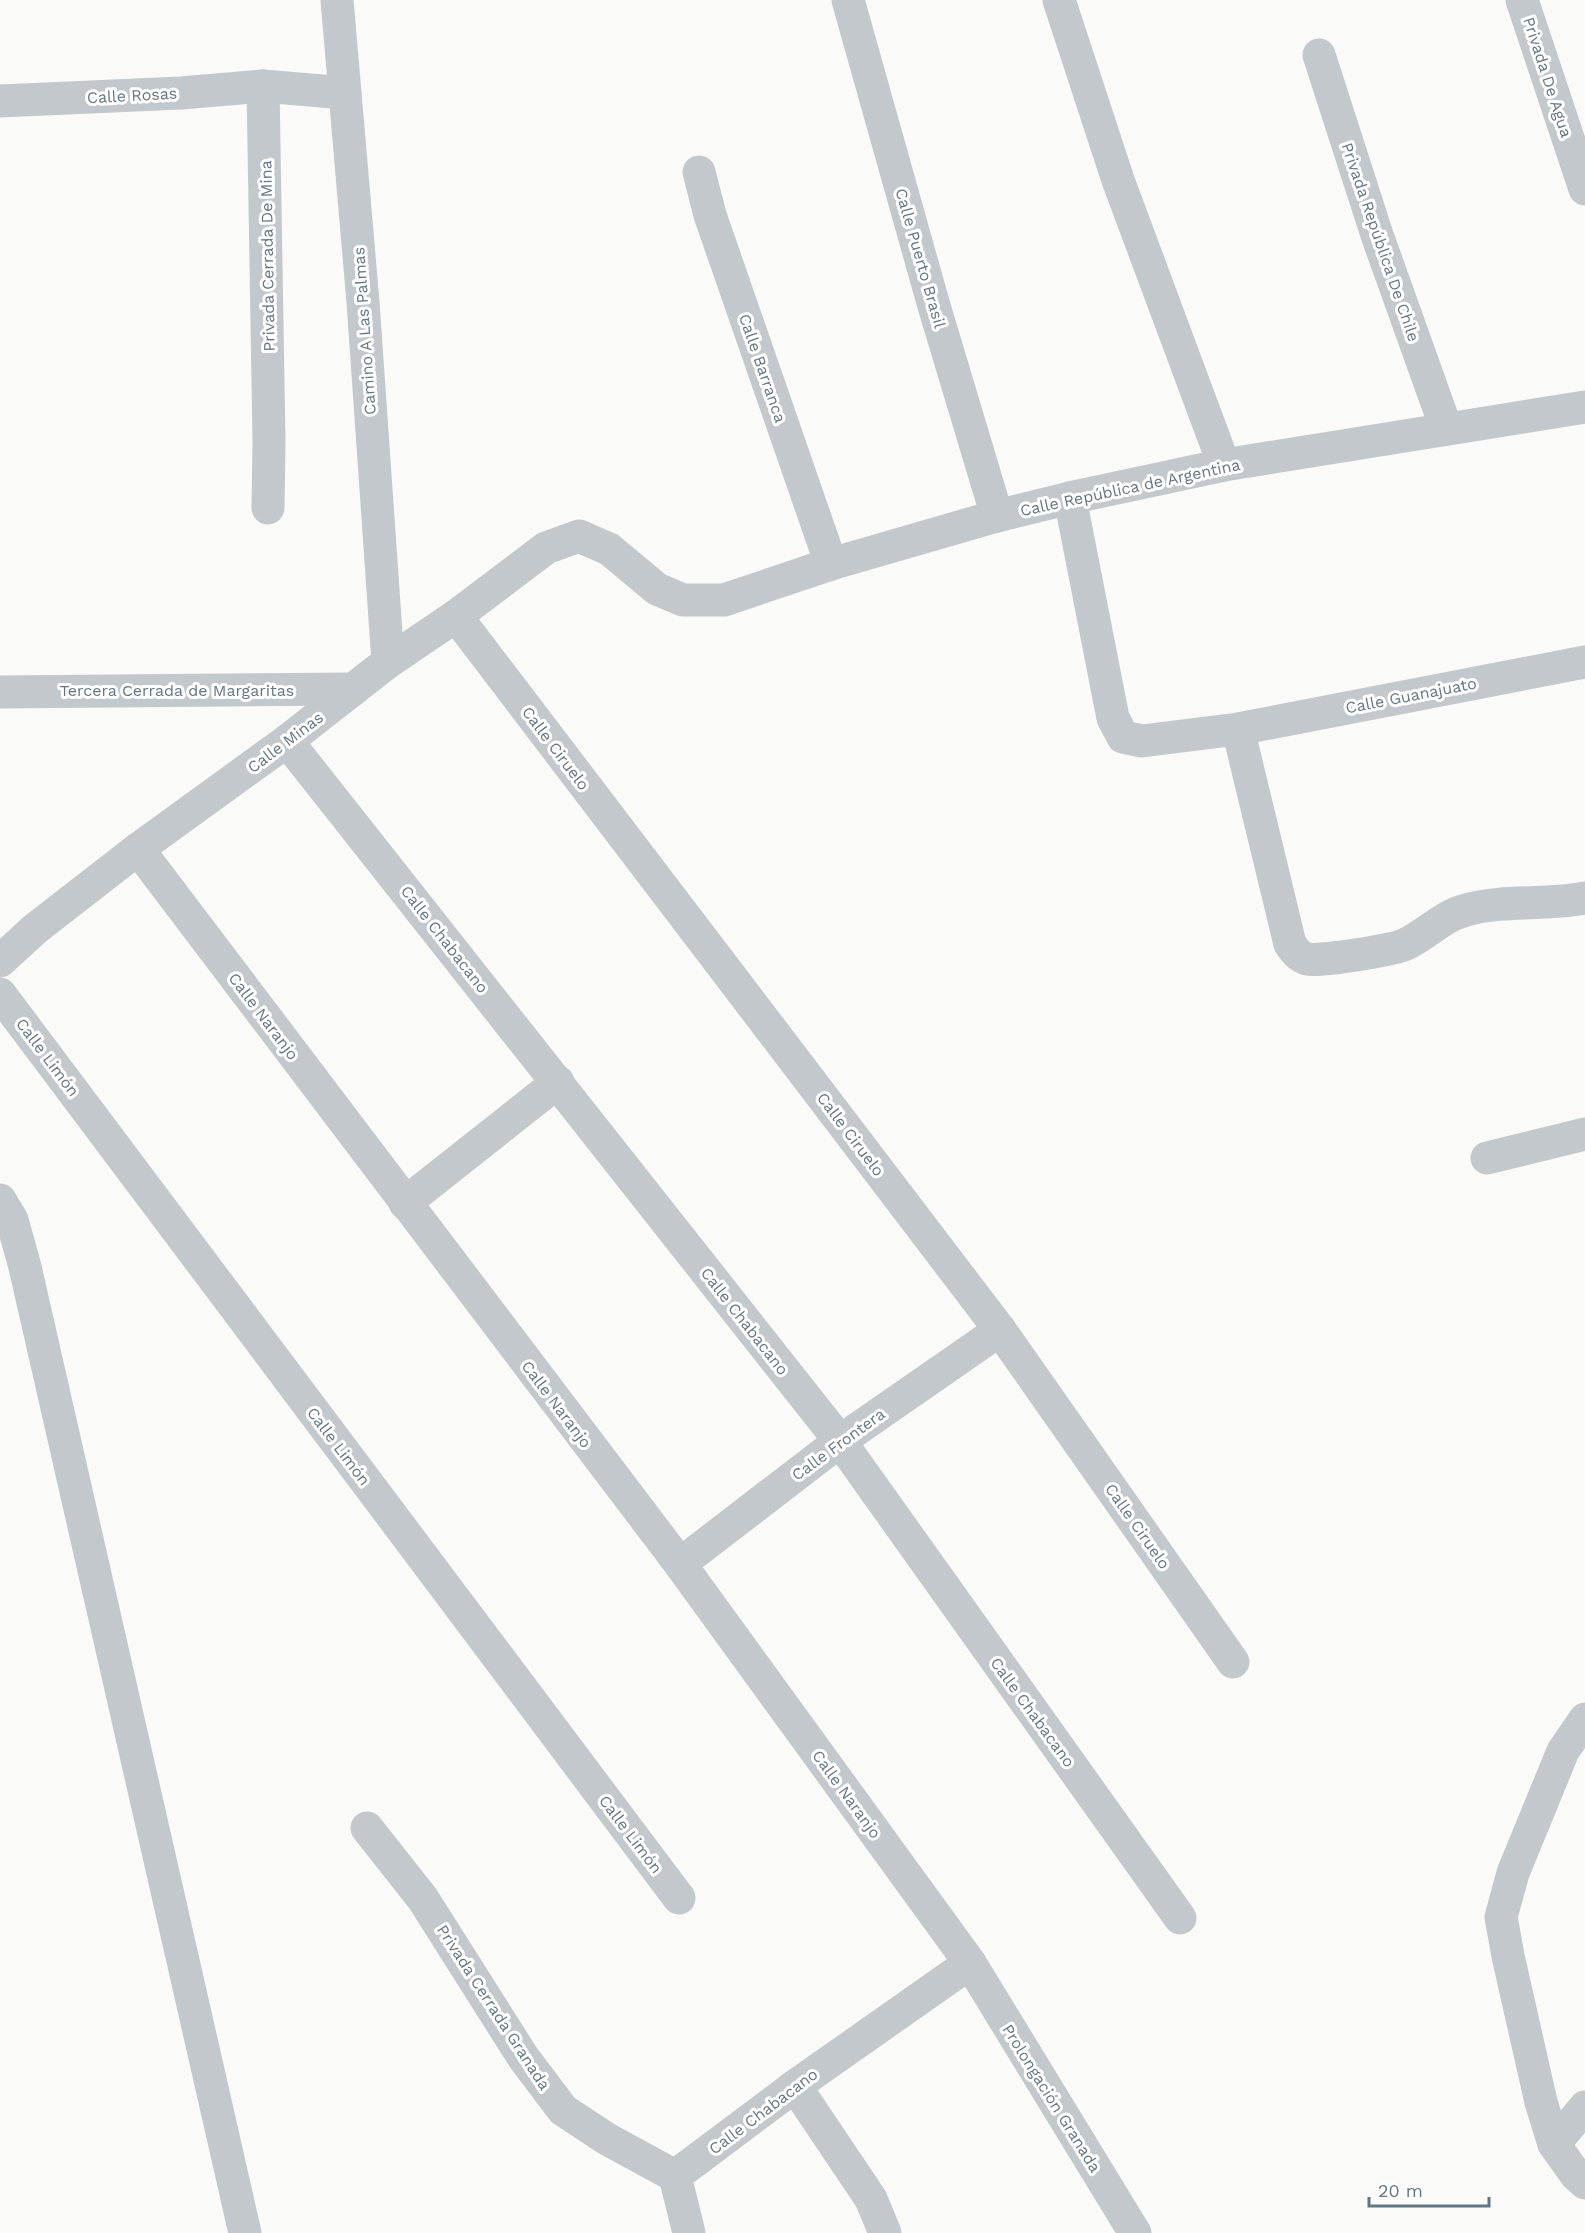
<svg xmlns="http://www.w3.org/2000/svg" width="1585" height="2233" font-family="'Work Sans',sans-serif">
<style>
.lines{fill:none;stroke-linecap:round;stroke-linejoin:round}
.minor{stroke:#c3c8cc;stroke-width:33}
.labels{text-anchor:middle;stroke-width:6;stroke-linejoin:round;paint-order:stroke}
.street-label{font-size:16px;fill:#657683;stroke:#fff}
</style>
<rect width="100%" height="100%" fill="#fafaf8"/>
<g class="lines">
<g class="minor">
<path d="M 337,0 L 363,302 L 388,662"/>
<path d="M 848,0 L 934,306 L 997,516"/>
<path d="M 1059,0 L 1118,180 L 1224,465"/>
<path d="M 1522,0 L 1585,189"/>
<path d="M 1319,55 L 1377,235 L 1446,428"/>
<path d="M 0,101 L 181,93 L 263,86"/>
<path d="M 699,172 L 710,215 L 831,564"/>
<path d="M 1070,498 L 1113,718 L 1123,737 L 1142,741 L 1238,729 L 1585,662"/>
<path d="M 268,508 L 269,442 L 263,86 L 345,93"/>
<path d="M 456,616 L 1000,1330 L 1233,1662"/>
<path d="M 0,692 L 354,689"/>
<path d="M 1238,729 L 1290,944 C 1295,951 1298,956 1307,959 C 1319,962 1394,950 1406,944 C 1427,934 1443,916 1466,910 C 1505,899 1546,906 1585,898"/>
<path d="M 287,741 L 840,1441 L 1180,1918"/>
<path d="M 138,849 L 680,1564 L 970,1963 L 1135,2233"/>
<path d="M 0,961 L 35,929 L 138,849 L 287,741 L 388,662 L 456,616 L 546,548 L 579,536 L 609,549 L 657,589 L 683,600 L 724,600 L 831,564 L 997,516 L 1070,498 L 1224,465 L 1585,407"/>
<path d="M 0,994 L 679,1898"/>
<path d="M 1487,1158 L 1585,1134"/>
<path d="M 0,1200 L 12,1220 L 25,1267 L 245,2233"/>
<path d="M 405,1203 L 558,1082"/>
<path d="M 680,1564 L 840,1441 L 1000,1330"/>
<path d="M 1585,1719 L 1563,1751 L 1513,1873 L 1501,1917 L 1508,1956 L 1541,2102 L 1554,2144 L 1576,2175 L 1585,2183"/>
<path d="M 367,1828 L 423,1899 L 523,2057 L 563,2110 L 607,2139 L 675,2176"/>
<path d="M 795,2086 L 871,2199 L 885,2233"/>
<path d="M 1554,2144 L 1585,2107"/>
<path d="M 675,2176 L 795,2086 L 970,1963"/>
<path d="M 675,2176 L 689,2233"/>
</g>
</g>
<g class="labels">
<g class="street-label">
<text transform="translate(1548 77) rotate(72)" y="6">Privada De Agua</text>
<text transform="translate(132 95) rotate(-3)" y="6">Calle Rosas</text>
<text transform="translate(1381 242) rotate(71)" y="6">Privada República De Chile</text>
<text transform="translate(267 256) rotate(-91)" y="6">Privada Cerrada De Mina</text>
<text transform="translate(921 258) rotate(74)" y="6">Calle Puerto Brasil</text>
<text transform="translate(364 331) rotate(-94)" y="6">Camino A Las Palmas</text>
<text transform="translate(763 368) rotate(71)" y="6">Calle Barranca</text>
<text transform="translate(1130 487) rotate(-12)" y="6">Calle República de Argentina</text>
<text x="177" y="696">Tercera Cerrada de Margaritas</text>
<text transform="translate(1411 695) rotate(-11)" y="6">Calle Guanajuato</text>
<text transform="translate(285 742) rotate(-37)" y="6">Calle Minas</text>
<text transform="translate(556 748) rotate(53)" y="6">Calle Ciruelo</text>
<text transform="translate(445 939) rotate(52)" y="6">Calle Chabacano</text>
<text transform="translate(264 1016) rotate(53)" y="6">Calle Naranjo</text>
<text transform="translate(48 1057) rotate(53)" y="6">Calle Limón</text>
<text transform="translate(851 1134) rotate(53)" y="6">Calle Ciruelo</text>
<text transform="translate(745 1321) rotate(52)" y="6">Calle Chabacano</text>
<text transform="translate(557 1404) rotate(53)" y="6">Calle Naranjo</text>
<text transform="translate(838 1444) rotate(-36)" y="6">Calle Frontera</text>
<text transform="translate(339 1446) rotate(53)" y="6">Calle Limón</text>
<text transform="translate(1138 1526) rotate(55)" y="6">Calle Ciruelo</text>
<text transform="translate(1033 1712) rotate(54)" y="6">Calle Chabacano</text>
<text transform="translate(847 1794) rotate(54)" y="6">Calle Naranjo</text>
<text transform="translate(631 1834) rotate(53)" y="6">Calle Limón</text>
<text transform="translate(494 2007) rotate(57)" y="6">Privada Cerrada Granada</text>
<text transform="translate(1052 2098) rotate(58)" y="6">Prolongación Granada</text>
<text transform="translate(763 2111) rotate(-37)" y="6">Calle Chabacano</text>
</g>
</g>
<path d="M1369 2197v9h120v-9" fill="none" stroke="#657683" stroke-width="3"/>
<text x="1378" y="2197" font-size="18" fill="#657683" stroke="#ffffff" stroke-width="4.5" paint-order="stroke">20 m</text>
</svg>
